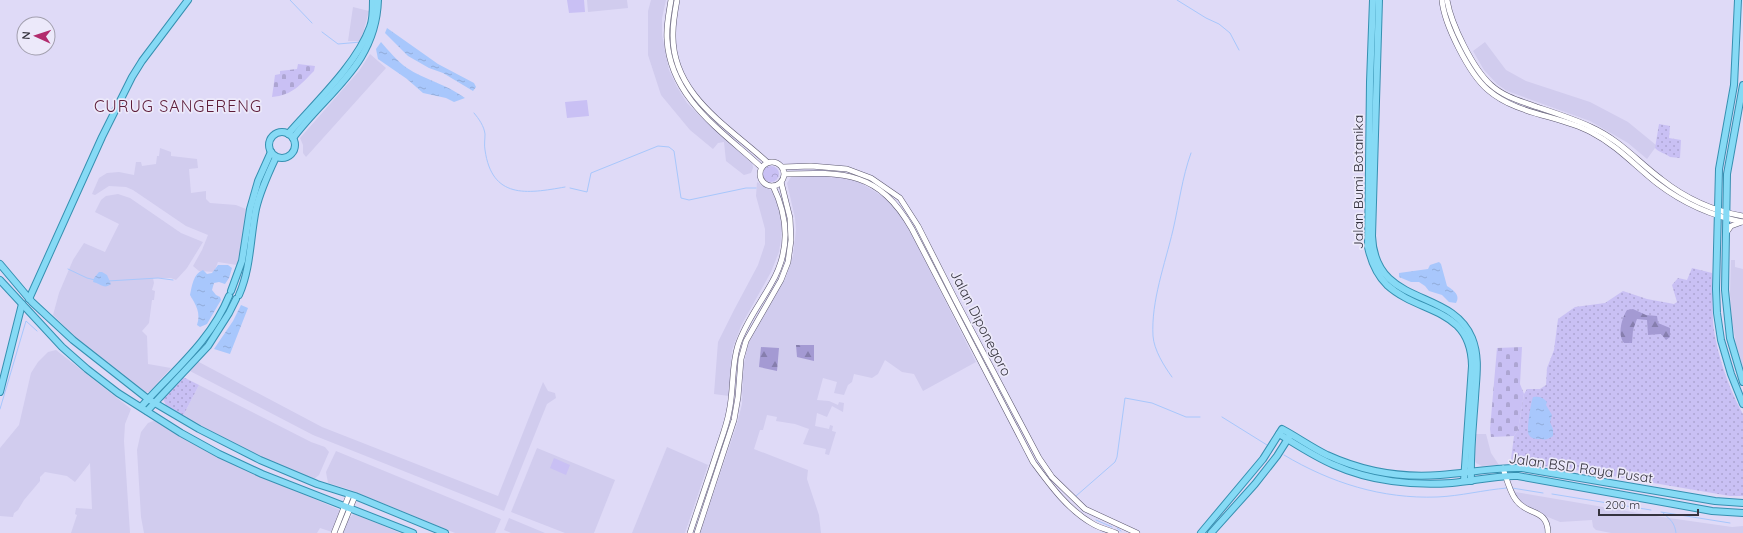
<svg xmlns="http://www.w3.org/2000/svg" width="1743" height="533" font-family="Quicksand,sans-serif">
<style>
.built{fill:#d1ccee}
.grass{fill:url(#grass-dots)}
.forest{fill:url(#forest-firs)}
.cemetery{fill:url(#cemetery-stones)}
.park{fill:url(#park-crowns)}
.pitch{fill:#c9c0f4}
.water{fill:url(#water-ripples)}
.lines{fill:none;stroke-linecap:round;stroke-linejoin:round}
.stream{stroke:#a8c7fc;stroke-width:1}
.minor-casing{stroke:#5b576f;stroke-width:6}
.major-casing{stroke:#3690b1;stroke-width:8}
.minor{stroke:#fff;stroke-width:5}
.major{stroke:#86daf5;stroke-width:6}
.labels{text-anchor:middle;stroke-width:3.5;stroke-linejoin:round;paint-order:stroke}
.street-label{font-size:14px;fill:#35333e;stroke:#ece9fa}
.quarter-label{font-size:16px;letter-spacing:1px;fill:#5e1d3a;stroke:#ece9fa}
</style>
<defs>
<pattern id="grass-dots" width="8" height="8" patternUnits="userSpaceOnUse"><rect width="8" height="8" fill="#c9c0f4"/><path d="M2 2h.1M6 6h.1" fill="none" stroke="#ada5d2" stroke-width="1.8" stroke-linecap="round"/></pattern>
<pattern id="forest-firs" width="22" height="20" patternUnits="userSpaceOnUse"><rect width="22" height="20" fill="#a49ad3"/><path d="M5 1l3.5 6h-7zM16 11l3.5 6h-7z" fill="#867ead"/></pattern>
<pattern id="cemetery-stones" width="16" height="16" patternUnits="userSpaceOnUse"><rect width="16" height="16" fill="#c9c0f4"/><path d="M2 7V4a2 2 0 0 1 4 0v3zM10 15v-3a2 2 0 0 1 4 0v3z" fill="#ada5d2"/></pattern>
<pattern id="park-crowns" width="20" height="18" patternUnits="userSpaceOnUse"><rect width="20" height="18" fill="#c9c0f4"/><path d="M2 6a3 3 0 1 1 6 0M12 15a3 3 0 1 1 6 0" fill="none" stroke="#ada5d2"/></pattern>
<pattern id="water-ripples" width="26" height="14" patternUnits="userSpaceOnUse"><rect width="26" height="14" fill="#a8c7fc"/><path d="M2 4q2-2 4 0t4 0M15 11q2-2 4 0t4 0" fill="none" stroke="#91abd9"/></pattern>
</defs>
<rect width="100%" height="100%" fill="#dfdaf7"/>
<g class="built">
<path d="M 587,0 L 627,0 L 628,8 L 588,12 Z"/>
<path d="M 651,0 L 666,0 L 662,18 L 662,35 L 669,70 L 677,87 L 687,103 L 702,118 L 752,160 L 753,168 L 751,173 L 744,175 L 726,161 L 724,142 L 718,143 L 713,149 L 690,130 L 661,95 L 648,55 L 648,11 Z"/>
<path d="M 353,7 L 369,11 L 361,41 L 348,41 Z"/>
<path d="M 1485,42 L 1506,70 L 1526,81 L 1590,102 L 1628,122 L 1656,145 L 1655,148 L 1647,159 L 1628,143 L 1590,121 L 1507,91 L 1497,84 L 1484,70 L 1473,51 Z"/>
<path d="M 370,54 L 386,68 L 306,157 L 303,153 L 303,145 L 300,138 L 359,71 Z"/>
<path d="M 160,148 L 171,152 L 171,156 L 197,159 L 198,168 L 189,169 L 191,193 L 206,191 L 206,199 L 210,203 L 236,205 L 246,209 L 241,254 L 237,265 L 218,262 L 214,272 L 199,271 L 193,266 L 202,250 L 208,235 L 186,226 L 133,190 L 126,187 L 109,186 L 95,195 L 92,194 L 99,178 L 107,173 L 119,172 L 134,175 L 136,162 L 141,162 L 142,166 L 156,164 L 157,156 L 159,156 Z"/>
<path d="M 820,175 L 845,178 L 859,182 L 884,197 L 897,209 L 911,233 L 976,362 L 923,391 L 914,374 L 902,372 L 885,360 L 878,374 L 872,378 L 854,374 L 852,382 L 848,385 L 844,395 L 834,393 L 837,382 L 823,378 L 817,400 L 829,401 L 838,405 L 839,402 L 844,403 L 843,412 L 832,406 L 827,417 L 817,413 L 815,426 L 829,429 L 830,425 L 833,426 L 832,431 L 836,432 L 829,455 L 825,454 L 826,449 L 803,444 L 809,429 L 795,424 L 776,421 L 777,417 L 767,415 L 763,430 L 760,430 L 754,449 L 808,470 L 807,479 L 819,515 L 821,533 L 700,533 L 737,424 L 742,404 L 743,368 L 748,344 L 786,277 L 793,256 L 796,230 L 795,218 L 787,183 L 791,177 Z"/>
<path d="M 757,182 L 772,191 L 777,200 L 781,217 L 782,232 L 779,252 L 771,272 L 741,326 L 732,350 L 729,396 L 714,394 L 718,342 L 734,310 L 758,265 L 765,244 L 765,229 L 756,196 Z"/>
<path d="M 118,194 L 130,198 L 181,233 L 203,242 L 187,268 L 176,280 L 171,278 L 153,278 L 154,283 L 152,290 L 155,291 L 154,300 L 152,300 L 149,323 L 142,331 L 147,336 L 148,364 L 171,368 L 149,392 L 145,392 L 119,374 L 78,340 L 53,315 L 59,293 L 73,260 L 84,243 L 105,252 L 119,224 L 95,212 L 101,200 L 106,196 Z"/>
<path d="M 1731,260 L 1735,260 L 1735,267 L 1743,269 L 1743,368 L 1736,344 L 1732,321 L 1730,294 Z"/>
<path d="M 56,350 L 131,409 L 125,424 L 124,441 L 130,533 L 71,533 L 77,515 L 75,514 L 76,508 L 92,509 L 90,463 L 75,482 L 67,476 L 45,472 L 40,477 L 40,481 L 24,500 L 18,510 L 14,513 L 13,517 L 0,516 L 0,448 L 19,425 L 31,373 L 38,362 L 48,352 Z"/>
<path d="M 197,361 L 322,427 L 498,496 L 543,382 L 548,391 L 555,393 L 556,398 L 547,404 L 504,511 L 313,435 L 188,370 Z"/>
<path d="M 199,385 L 311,442 L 325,447 L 329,452 L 319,475 L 314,479 L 254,454 L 183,416 Z"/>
<path d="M 156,420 L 224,460 L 340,510 L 332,532 L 320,528 L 317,533 L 144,533 L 141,517 L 137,450 L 141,432 L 148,423 Z"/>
<path d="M 1476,434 L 1486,434 L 1491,453 L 1499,465 L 1482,466 L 1476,463 L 1474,459 Z"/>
<path d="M 667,447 L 708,465 L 685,533 L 632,533 Z"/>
<path d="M 537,448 L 615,480 L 594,533 L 565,533 L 511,512 Z"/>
<path d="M 336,451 L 501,519 L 495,533 L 455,533 L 348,489 L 328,483 L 326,472 Z"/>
<path d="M 1515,492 L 1662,517 L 1732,527 L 1743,526 L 1743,533 L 1611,533 L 1596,530 L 1593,527 L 1592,520 L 1560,522 L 1543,515 L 1519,501 L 1516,497 Z"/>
<path d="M 354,514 L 379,524 L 400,533 L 343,533 L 349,518 Z"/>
<path d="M 509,518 L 545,533 L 511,533 L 504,530 Z"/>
</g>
<g class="grass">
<path d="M 1659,124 L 1670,126 L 1669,138 L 1681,140 L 1680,158 L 1670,157 C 1665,153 1660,153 1655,148 Z"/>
<path d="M 1692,268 L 1712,273 C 1713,289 1712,306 1713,323 C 1716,351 1729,390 1743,414 L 1743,496 L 1730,496 L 1589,472 L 1514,462 L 1511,459 L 1514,436 L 1518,430 L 1524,394 L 1527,389 L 1540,389 L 1546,385 L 1547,368 L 1554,350 L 1558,319 L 1575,307 L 1605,303 L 1623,291 L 1647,299 L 1674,304 L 1677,302 L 1672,285 L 1678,278 L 1687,280 Z"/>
<path d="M 183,377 L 199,385 L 183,416 L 166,405 L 163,399 Z"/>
</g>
<g class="forest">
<path d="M 1633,309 L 1646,315 L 1657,316 L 1658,323 L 1670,328 L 1670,337 L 1666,340 L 1661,334 L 1648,335 L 1647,320 L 1637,319 L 1633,330 L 1632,343 L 1624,343 C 1617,334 1622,318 1627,310 Z"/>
<path d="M 796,345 L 814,345 L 814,361 L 797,357 Z"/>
<path d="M 761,347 L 779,348 L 777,371 L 759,367 Z"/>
</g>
<g class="cemetery">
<path d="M 298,64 L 315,66 L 314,71 C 300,85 293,95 272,97 L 275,75 L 280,74 L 280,71 L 297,69 Z"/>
<path d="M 1522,347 L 1520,384 L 1524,394 L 1518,430 L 1514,436 L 1491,437 L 1490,429 L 1497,348 Z"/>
</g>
<circle class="park" cx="771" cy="174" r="8"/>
<g class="pitch">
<path d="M 567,0 L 584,0 L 585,12 L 569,13 Z"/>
<path d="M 587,100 L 589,116 L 567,118 L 565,102 Z"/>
<path d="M 554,458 L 570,465 L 566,475 L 550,468 Z"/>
</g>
<g class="water">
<path d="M 387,28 L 438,64 L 474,83 L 476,87 L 473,91 L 443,73 L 429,68 L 408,56 L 385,33 Z"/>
<path d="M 381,42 C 389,51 397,61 407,68 C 425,80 446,84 465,98 L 454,102 L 446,98 L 423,93 L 407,79 L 378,59 L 376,49 Z"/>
<path d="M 1439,262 L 1441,264 L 1447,286 C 1453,290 1461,295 1456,303 L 1449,302 L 1442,295 L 1429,291 L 1425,286 L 1419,282 L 1411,282 L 1399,277 L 1399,273 L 1428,269 L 1430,265 Z"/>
<path d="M 218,265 L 228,265 L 232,268 L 229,278 L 225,284 L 219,282 L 214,283 L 212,290 L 216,295 L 220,297 L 221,300 L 207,324 L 200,327 L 197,325 C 201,313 196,305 190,295 C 192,286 193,274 203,270 L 207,274 L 212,273 Z"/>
<path d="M 99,272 L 102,272 L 107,275 L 111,284 C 104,290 100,283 93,282 L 94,278 Z"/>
<path d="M 241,305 L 248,308 L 230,354 L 214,349 L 233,321 Z"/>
<path d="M 1533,397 C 1539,396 1543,397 1547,402 L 1546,405 L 1552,415 L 1550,422 L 1553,429 L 1553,436 C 1549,439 1545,440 1541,439 C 1536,439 1531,439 1529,435 C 1526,431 1531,402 1533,397 Z"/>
</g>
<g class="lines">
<g class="stream">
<path d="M 290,0 L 312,23"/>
<path d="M 1177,0 L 1206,18 L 1219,24 L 1230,33 L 1239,50"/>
<path d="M 322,32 L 338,44 L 361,42"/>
<path d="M 474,113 C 479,119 484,126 485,134 C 485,139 484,145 485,150 C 492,199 526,194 565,187"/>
<path d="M 570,188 L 587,192 L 591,173 L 658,146 L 669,147 L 674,151 L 681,198 L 689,200 L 746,188 L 756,188"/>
<path d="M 68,269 L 87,278 L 95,280"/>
<path d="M 108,281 L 158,278 L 173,280"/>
<path d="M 1172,377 C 1164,366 1154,350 1153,336 C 1151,301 1165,264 1173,230 C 1179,204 1182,178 1191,153"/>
<path d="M 0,409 L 26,321 L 37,331"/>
<path d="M 1222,417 L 1267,445"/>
<path d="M 1284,455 C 1331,483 1382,499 1437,497 C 1461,496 1483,490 1507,488"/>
<path d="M 1512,488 L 1543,493"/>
<path d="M 1552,494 L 1651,510"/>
<path d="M 1076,496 L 1115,462 L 1117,457 L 1125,398 L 1152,403 L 1186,417 L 1200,417"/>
<path d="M 1661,512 L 1730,523"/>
<path d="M 1663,513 C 1670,519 1675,523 1676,533"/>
<path d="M 1096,520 L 1112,527"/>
<path d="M 1117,528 L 1121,531"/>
</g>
<defs>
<g id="minor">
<path d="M 671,0 C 669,13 666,26 667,39 C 670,98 722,131 761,167"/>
<path d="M 677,0 C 675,11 673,22 673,33 C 671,94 728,126 767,162"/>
<path d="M 1442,0 C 1444,24 1469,74 1488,90 C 1517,115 1558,115 1591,132 C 1618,146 1635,166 1658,184 C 1683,203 1712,216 1743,222"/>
<path d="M 1447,0 C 1451,24 1473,69 1491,85 C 1504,97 1521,101 1537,107 C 1555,113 1574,119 1591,127 C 1620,140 1637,161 1661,179 C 1685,198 1713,211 1743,216"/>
<circle cx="772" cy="174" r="12"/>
<path d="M 783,167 L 811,166 L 847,169 L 871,178 L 900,198 L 918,226 L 956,301 L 1039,458 L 1052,477 L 1085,509 L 1137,533"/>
<path d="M 785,174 C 844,172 879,171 912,229 L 1033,462 C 1050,485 1068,510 1093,524 C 1100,528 1108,530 1116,533"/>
<path d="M 1726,233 L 1731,226 L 1742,222"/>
<path d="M 1503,468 C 1506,477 1510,493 1516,500 C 1527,516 1548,508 1548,533"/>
<path d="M 334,533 L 349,495"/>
<path d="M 340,533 L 355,496"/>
<path d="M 690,533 C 699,505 709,477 718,449 C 722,437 727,424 729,412 C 734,390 731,367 738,345 C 745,323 760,304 771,284 C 790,252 789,219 773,186"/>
<path d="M 697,533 L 734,420 L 738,397 L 741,359 L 746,341 L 781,280 L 788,262 L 791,240 L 790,218 L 781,182"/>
</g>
<g id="major">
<path d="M 1373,0 L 1370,82 L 1368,247 C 1371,261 1377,275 1387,285 C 1420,315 1471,307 1472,366 L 1464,481"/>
<path d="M 1379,0 L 1372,236 C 1375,308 1451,287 1472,338 C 1480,358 1476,378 1475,398 C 1473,426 1470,453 1471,481"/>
<path d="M 1738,0 L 1734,85 L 1719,169 L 1716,289 L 1717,313 L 1721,340 L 1731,374 L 1743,404"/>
<path d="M 1743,85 L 1727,174 L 1725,290 L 1730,338 L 1743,382"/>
<circle cx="282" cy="145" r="13"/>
<path d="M 288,134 C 314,104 357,64 370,27 C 373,20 373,8 373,0"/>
<path d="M 293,138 C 328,91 376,65 378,0"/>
<path d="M 0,264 L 32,302 L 73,340 L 148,399 L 199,429 L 260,460 L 317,484 L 355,496 L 445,533"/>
<path d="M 0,280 L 62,347 L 87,369 L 118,393 L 181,433 L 219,454 L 262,474 L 413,533"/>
<path d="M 231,291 L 242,261 L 250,209 L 258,181 L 271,152"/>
<path d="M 239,295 C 251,268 250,238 256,209 C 260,191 268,174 276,157"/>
<path d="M 29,299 L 102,137 L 132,77 L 142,61 L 188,0"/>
<path d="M 0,392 L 22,304"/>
<path d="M 141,407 C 172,372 211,341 229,296"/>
<path d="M 147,411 L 208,346 L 229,313 L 236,299"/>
<path d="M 1279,434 C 1297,445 1315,457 1334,465 C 1370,481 1413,486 1452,483 C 1474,481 1496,475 1518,476 L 1712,511 L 1743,513"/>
<path d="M 1201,533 L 1263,459 L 1282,429 C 1297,437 1311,447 1327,455 C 1362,471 1402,478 1440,475 C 1468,473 1494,467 1522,468 L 1715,501 L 1743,503"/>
<path d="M 1211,533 L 1255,484 L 1277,456 L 1289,437"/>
</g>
</defs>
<use href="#minor" class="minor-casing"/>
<use href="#major" class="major-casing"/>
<use href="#minor" class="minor"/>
<use href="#major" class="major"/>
</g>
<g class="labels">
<g class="street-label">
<text transform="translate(1358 182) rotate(-90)" y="5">Jalan Bumi Botanika</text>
<text transform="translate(981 323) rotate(63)" y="5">Jalan Diponegoro</text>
<text transform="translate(1581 468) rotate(8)" y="5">Jalan BSD Raya Pusat</text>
</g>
<g class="quarter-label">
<text x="178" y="112">CURUG SANGERENG</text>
</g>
</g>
<g transform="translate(36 36) rotate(273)"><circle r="19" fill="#ece9fa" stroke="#a3a0af"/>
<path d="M0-3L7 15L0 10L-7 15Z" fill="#b22b6d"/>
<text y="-6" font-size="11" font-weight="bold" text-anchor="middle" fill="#35333e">N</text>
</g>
<path d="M1599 509v6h99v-6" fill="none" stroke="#35333e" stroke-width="2"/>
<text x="1605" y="509" font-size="12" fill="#35333e" stroke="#ece9fa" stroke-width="3" paint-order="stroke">200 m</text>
</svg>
